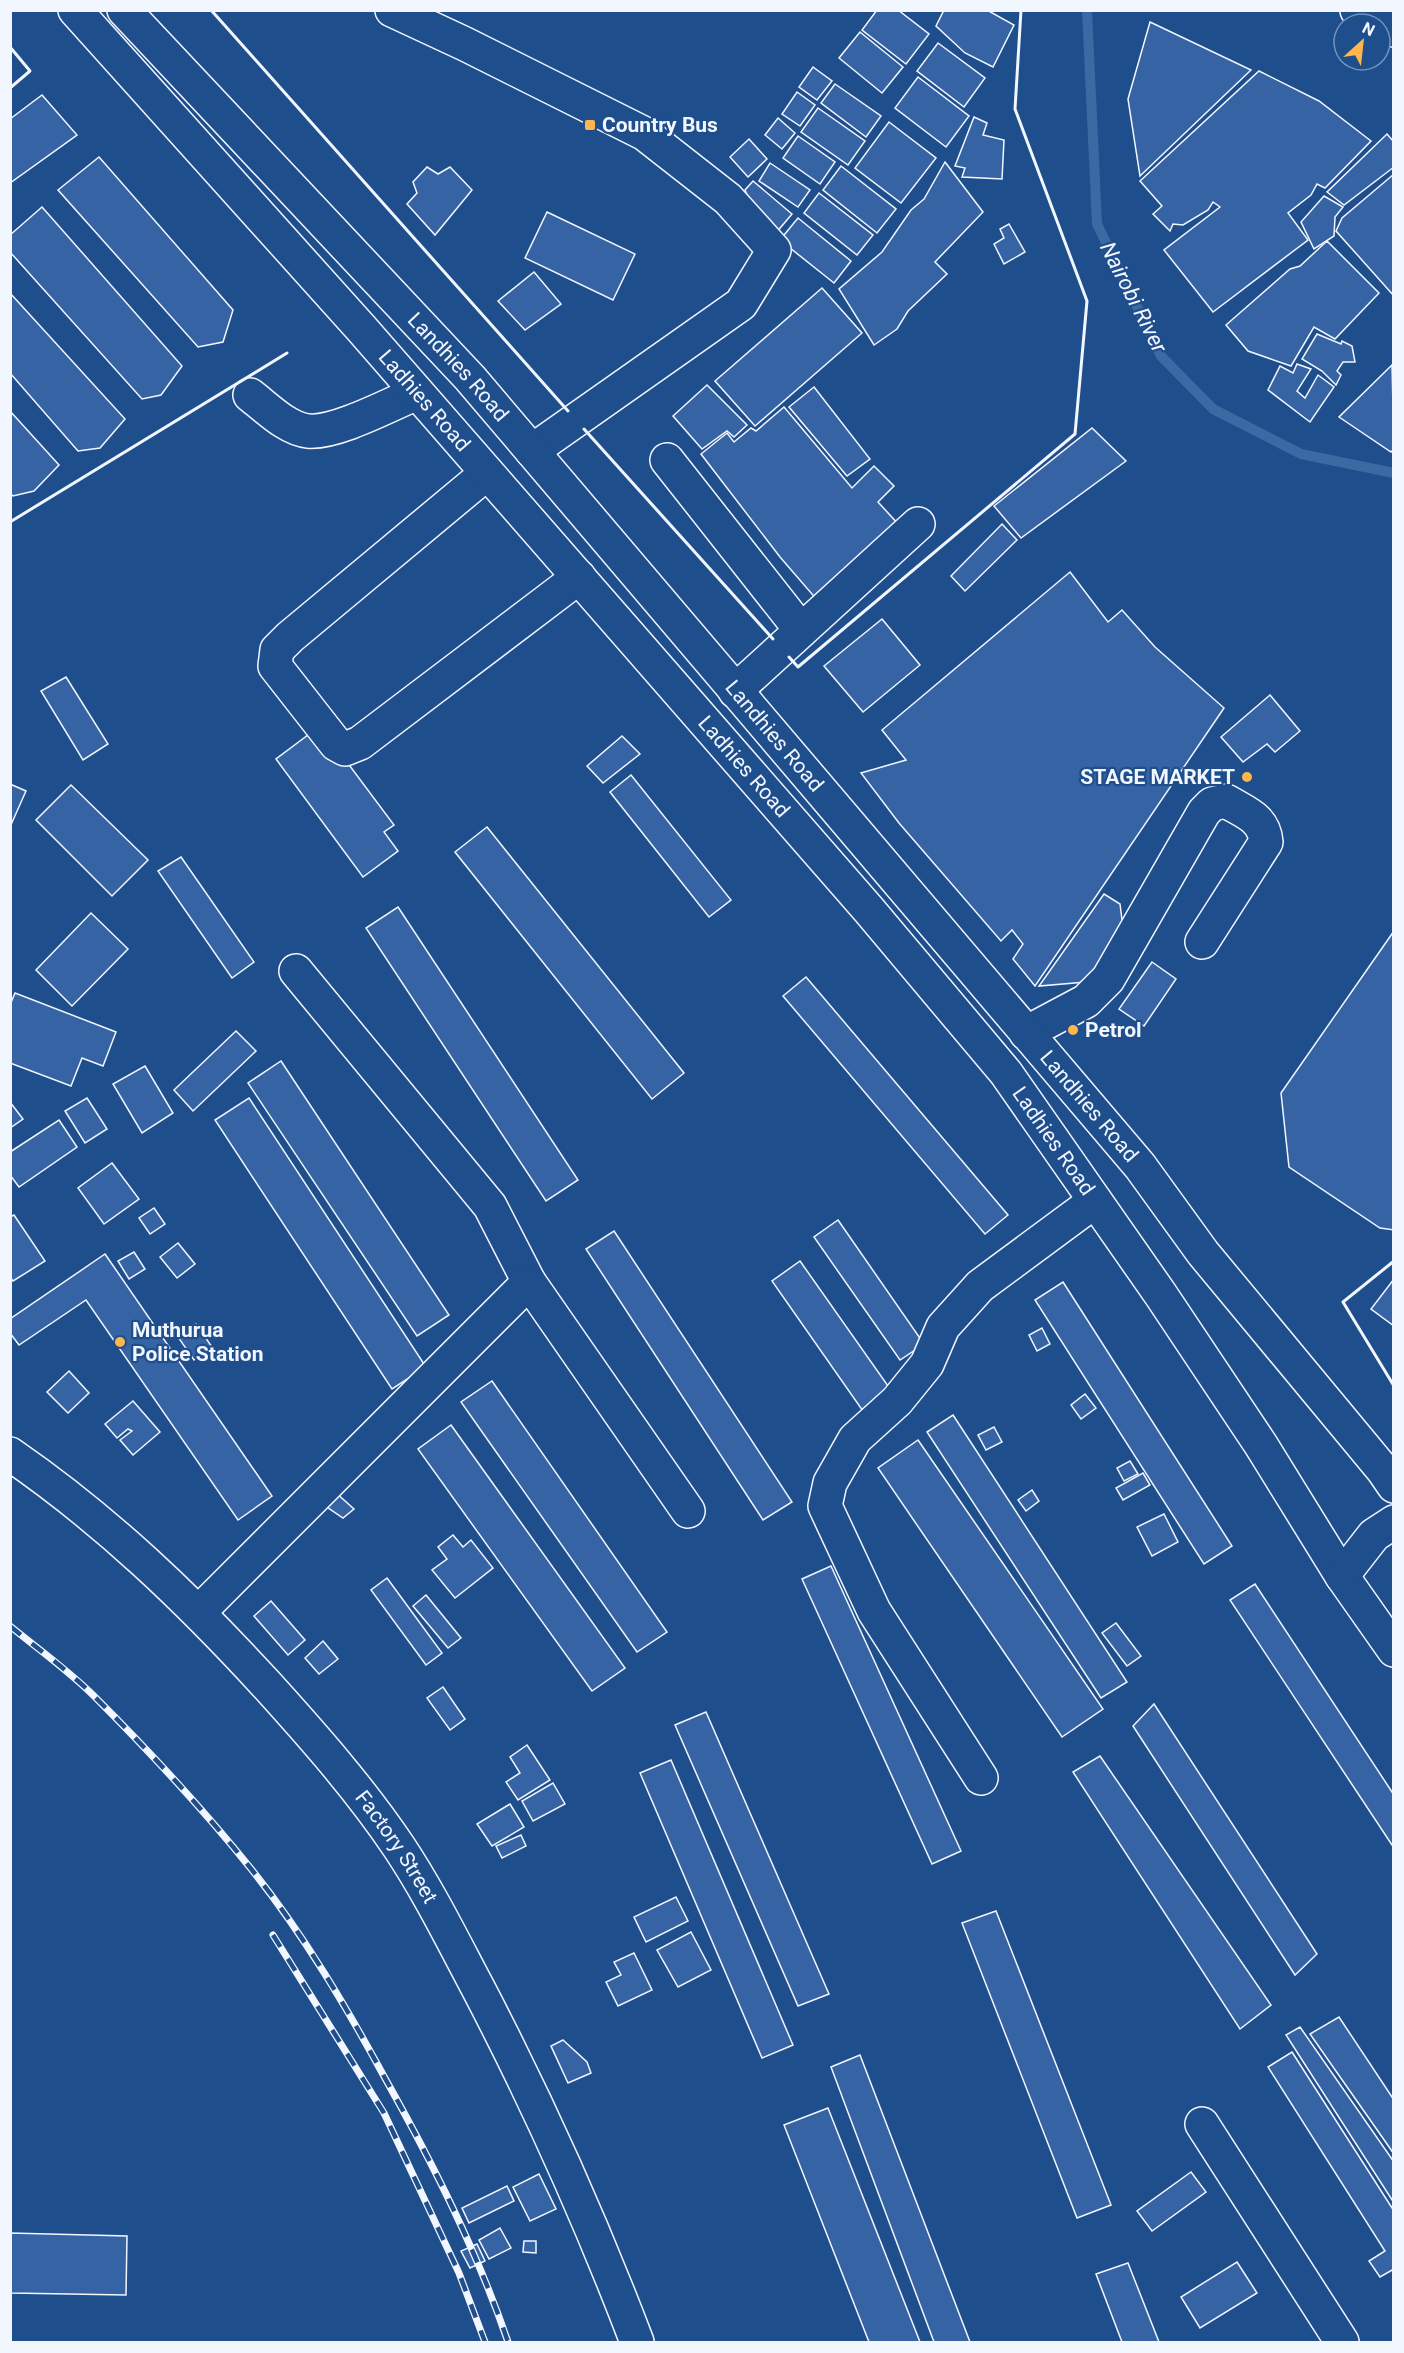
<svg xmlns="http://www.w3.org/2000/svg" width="1404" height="2353" font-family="Roboto,sans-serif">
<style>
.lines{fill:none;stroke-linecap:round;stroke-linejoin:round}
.stream{stroke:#3b69a3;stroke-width:10}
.building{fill:#3563a3;stroke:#f2f6ff;stroke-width:1.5}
.minor-casing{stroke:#f2f6ff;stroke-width:36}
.major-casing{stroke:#f2f6ff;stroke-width:36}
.minor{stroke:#1f4e8c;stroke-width:33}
.major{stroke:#1f4e8c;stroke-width:33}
.rail-casing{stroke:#f2f6ff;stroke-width:7}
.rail{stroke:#1f4e8c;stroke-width:4.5;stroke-dasharray:14;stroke-linecap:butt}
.wall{stroke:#f2f6ff;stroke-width:3}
.poi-dot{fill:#ffb74d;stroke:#1f4e8c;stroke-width:2}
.labels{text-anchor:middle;stroke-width:4.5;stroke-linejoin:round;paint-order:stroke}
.poi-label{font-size:21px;font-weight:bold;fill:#f2f6ff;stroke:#1f4e8c;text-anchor:start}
.street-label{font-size:21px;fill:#f2f6ff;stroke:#1f4e8c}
.water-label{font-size:22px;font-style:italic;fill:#f2f6ff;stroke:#1f4e8c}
</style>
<rect width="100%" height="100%" fill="#1f4e8c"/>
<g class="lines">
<path class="stream" d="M 1087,10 L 1097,224 L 1161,356 L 1213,409 L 1301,454 L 1394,473"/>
</g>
<g class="building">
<path d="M 877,10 L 898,10 L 929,34 L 906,64 L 862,30 Z"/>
<path d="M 944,10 L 987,10 L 1014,25 L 993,67 L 965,53 L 936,26 Z"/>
<path d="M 1150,22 L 1251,70 L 1140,176 L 1128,99 Z"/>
<path d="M 860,32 L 903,67 L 882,93 L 839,58 Z"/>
<path d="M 938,43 L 985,78 L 964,107 L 917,71 Z"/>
<path d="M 813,67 L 832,81 L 817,100 L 799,87 Z"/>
<path d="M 1259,71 L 1319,101 L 1371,141 L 1325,188 L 1317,184 L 1311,195 L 1288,213 L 1308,240 L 1213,312 L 1164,250 L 1220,207 L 1213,202 L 1208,210 L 1183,225 L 1173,224 L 1170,231 L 1153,214 L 1162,206 L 1140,181 Z"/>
<path d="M 918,77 L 969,116 L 946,147 L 895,108 Z"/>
<path d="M 835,84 L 881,116 L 866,137 L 821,103 Z"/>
<path d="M 797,92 L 815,105 L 800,126 L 782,114 Z"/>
<path d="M 42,95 L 77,135 L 10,183 L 10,119 Z"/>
<path d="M 818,108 L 865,141 L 848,165 L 801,132 Z"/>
<path d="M 974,117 L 987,123 L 983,135 L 1004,140 L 1002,179 L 962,177 L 965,168 L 955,166 Z"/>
<path d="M 778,118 L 795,133 L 782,149 L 765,135 Z"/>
<path d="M 889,122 L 936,158 L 901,203 L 855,168 Z"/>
<path d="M 1387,134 L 1394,142 L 1394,167 L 1344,205 L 1327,192 Z"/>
<path d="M 798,136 L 835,162 L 820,184 L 783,158 Z"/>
<path d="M 749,139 L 767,159 L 748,177 L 730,157 Z"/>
<path d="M 99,157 L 233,310 L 223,342 L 198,347 L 58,190 Z"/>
<path d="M 945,162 L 983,212 L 935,262 L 947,274 L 908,311 L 897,329 L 874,345 L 839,289 L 882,252 L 911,210 L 924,199 Z"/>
<path d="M 770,163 L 810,190 L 798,207 L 759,181 Z"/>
<path d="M 841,166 L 896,209 L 877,233 L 823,190 Z"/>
<path d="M 427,167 L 438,174 L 450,167 L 472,190 L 435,235 L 407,204 L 417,193 L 413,182 Z"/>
<path d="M 1394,174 L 1394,296 L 1336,231 L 1342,218 Z"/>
<path d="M 753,181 L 792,214 L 775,234 L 751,204 L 745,190 Z"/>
<path d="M 819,193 L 873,235 L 857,255 L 804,213 Z"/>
<path d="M 1324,196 L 1343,207 L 1335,217 L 1334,236 L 1314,249 L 1301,222 Z"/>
<path d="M 42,207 L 182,366 L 161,395 L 142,399 L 10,252 L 10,235 Z"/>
<path d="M 547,212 L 635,254 L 613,300 L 525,258 Z"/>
<path d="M 798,218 L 851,261 L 834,283 L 780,240 Z"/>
<path d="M 1009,224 L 1025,252 L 1004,264 L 994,244 L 1004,238 L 1000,229 Z"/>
<path d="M 1327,241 L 1379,293 L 1335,339 L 1314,327 L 1291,366 L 1248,351 L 1226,325 L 1290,269 L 1300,266 Z"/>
<path d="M 534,272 L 561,304 L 525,330 L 498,301 Z"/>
<path d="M 822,288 L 862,333 L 755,426 L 715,381 Z"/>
<path d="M 10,293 L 125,419 L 100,448 L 78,451 L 10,373 Z"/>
<path d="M 1317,334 L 1341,344 L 1342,341 L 1352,346 L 1355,362 L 1343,362 L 1337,371 L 1341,375 L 1336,385 L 1322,371 L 1302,359 Z"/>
<path d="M 1297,364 L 1311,369 L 1297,391 L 1305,398 L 1318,375 L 1334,387 L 1310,422 L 1268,390 L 1280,366 L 1293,373 Z"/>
<path d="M 1392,365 L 1394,449 L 1391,452 L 1339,417 Z"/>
<path d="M 707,385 L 747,425 L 734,437 L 727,431 L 702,449 L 673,416 Z"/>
<path d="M 814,387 L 870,459 L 847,476 L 789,407 Z"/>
<path d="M 784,407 L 852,488 L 874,466 L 894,486 L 878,502 L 900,526 L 818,601 L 780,557 L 701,454 L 727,433 L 734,442 L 751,428 L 756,431 Z"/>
<path d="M 10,411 L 59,465 L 34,491 L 13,496 L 10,493 Z"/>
<path d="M 1092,428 L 1126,461 L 1021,538 L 994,506 Z"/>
<path d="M 1002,524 L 1017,540 L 965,591 L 951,576 Z"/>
<path d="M 1070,572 L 1108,622 L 1122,610 L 1155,647 L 1224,708 L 1035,986 L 1013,959 L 1023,944 L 1012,930 L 1001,941 L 899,823 L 861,773 L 906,760 L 882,730 Z"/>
<path d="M 882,619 L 920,665 L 863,712 L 824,666 Z"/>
<path d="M 66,677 L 108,744 L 83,760 L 41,691 Z"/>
<path d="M 1270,695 L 1300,731 L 1275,752 L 1267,744 L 1243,762 L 1221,737 Z"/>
<path d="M 320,726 L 394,825 L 384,832 L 398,851 L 363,877 L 276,759 Z"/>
<path d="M 622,736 L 640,754 L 603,783 L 587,766 Z"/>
<path d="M 631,775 L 731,900 L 709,917 L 610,792 Z"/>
<path d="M 10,784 L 26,791 L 10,827 Z"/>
<path d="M 71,785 L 148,860 L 112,896 L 36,820 Z"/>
<path d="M 487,827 L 684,1073 L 652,1099 L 455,852 Z"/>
<path d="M 181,857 L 254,962 L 232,978 L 158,871 Z"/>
<path d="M 1104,894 L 1120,904 L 1124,936 L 1086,982 L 1039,986 Z"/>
<path d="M 398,907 L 578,1180 L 546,1201 L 366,928 Z"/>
<path d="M 91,913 L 128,949 L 72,1006 L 36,970 Z"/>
<path d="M 1394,931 L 1394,1230 L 1380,1228 L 1289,1167 L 1281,1093 Z"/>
<path d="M 1152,962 L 1176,979 L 1144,1026 L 1119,1009 Z"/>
<path d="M 806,977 L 1008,1215 L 985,1234 L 783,996 Z"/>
<path d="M 15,993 L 116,1032 L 103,1066 L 82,1058 L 71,1086 L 10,1063 L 10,1005 Z"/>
<path d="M 236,1031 L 256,1051 L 193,1111 L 174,1090 Z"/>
<path d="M 281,1061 L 449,1315 L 417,1336 L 248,1083 Z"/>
<path d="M 145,1066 L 173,1113 L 142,1133 L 113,1084 Z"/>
<path d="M 87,1098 L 107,1129 L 85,1143 L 65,1111 Z"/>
<path d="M 249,1098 L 426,1367 L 392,1389 L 215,1120 Z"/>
<path d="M 10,1102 L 23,1119 L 10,1128 Z"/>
<path d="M 59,1120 L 77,1147 L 19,1187 L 10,1175 L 10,1152 Z"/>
<path d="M 112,1163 L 139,1199 L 104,1224 L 78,1188 Z"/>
<path d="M 154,1208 L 165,1224 L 150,1234 L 139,1218 Z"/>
<path d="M 14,1215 L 45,1261 L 13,1281 L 10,1277 L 10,1217 Z"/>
<path d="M 838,1220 L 924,1344 L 900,1360 L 814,1237 Z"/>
<path d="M 614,1231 L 792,1502 L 763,1520 L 586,1249 Z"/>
<path d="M 178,1243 L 195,1264 L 177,1278 L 160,1257 Z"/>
<path d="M 134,1252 L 145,1269 L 129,1279 L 118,1261 Z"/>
<path d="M 105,1254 L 272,1496 L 238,1520 L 86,1300 L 19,1345 L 10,1333 L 10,1319 Z"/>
<path d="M 800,1261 L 893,1393 L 865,1414 L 772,1281 Z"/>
<path d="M 1394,1279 L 1394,1326 L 1371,1309 Z"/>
<path d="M 1063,1282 L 1232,1546 L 1204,1564 L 1035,1300 Z"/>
<path d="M 196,1324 L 212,1347 L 194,1360 L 178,1337 Z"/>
<path d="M 1042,1328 L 1050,1344 L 1037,1351 L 1029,1335 Z"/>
<path d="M 69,1371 L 89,1393 L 68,1413 L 47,1392 Z"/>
<path d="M 492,1381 L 667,1632 L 637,1652 L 461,1402 Z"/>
<path d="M 1085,1394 L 1096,1408 L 1081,1419 L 1071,1405 Z"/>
<path d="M 133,1401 L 160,1432 L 133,1455 L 120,1440 L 132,1431 L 128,1429 L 117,1438 L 105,1424 Z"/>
<path d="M 953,1415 L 1127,1682 L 1101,1698 L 927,1432 Z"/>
<path d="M 451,1425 L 625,1668 L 592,1691 L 418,1449 Z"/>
<path d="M 994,1427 L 1002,1442 L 986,1450 L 978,1435 Z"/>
<path d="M 918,1440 L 1103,1709 L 1062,1737 L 878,1468 Z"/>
<path d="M 1130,1461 L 1138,1474 L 1124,1481 L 1117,1468 Z"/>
<path d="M 1143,1473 L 1150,1485 L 1123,1500 L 1116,1488 Z"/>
<path d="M 1032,1490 L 1039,1501 L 1026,1511 L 1018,1500 Z"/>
<path d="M 335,1492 L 354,1509 L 343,1518 L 324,1505 Z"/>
<path d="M 1164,1514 L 1178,1542 L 1152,1556 L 1137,1527 Z"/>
<path d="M 453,1535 L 463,1547 L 471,1540 L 493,1568 L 455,1598 L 432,1570 L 447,1559 L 438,1547 Z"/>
<path d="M 831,1566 L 961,1851 L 932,1864 L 802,1579 Z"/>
<path d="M 387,1578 L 442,1653 L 426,1665 L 371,1590 Z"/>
<path d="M 1255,1584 L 1394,1795 L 1394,1848 L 1230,1600 Z"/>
<path d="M 426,1595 L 461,1638 L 448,1648 L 413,1606 Z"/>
<path d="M 271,1601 L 305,1640 L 288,1655 L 254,1616 Z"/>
<path d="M 1116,1623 L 1141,1656 L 1127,1666 L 1102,1633 Z"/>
<path d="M 323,1641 L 338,1659 L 319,1674 L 305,1658 Z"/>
<path d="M 443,1687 L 465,1719 L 450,1730 L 427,1698 Z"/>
<path d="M 1154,1704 L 1317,1954 L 1295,1975 L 1133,1726 Z"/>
<path d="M 706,1712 L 829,1994 L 798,2006 L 675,1725 Z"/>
<path d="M 527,1745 L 550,1780 L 518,1800 L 506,1782 L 520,1773 L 510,1757 Z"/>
<path d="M 1100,1756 L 1271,2005 L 1240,2029 L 1073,1772 Z"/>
<path d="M 671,1760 L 793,2045 L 762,2058 L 640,1773 Z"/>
<path d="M 553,1783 L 565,1804 L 533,1821 L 522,1801 Z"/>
<path d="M 510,1804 L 524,1827 L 492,1846 L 477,1824 Z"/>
<path d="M 521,1835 L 526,1846 L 502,1858 L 496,1846 Z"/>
<path d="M 676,1897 L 688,1921 L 646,1942 L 634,1917 Z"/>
<path d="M 996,1911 L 1111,2205 L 1077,2218 L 962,1923 Z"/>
<path d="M 691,1932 L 711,1970 L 678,1987 L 657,1950 Z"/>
<path d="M 634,1953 L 652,1990 L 618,2006 L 606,1982 L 621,1975 L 614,1962 Z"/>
<path d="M 1339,2017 L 1394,2100 L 1394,2154 L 1310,2034 Z"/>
<path d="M 1300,2027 L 1394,2162 L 1394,2203 L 1286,2035 Z"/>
<path d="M 563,2040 L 587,2062 L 591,2073 L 568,2083 L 551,2046 Z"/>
<path d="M 1292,2052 L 1394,2211 L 1394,2269 L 1380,2277 L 1369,2261 L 1385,2251 L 1268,2067 Z"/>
<path d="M 860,2055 L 970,2342 L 934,2342 L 831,2067 Z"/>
<path d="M 828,2108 L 920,2342 L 869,2342 L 784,2125 Z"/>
<path d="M 1191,2172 L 1206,2192 L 1152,2231 L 1137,2211 Z"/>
<path d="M 539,2174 L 556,2209 L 530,2221 L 513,2187 Z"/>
<path d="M 507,2186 L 514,2201 L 469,2223 L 462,2208 Z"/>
<path d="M 500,2228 L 511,2248 L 489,2259 L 479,2240 Z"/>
<path d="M 10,2233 L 127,2236 L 126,2295 L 10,2293 Z"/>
<path d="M 524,2241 L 536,2241 L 536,2253 L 523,2252 Z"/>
<path d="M 477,2244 L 485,2261 L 470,2268 L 461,2251 Z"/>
<path d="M 1237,2262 L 1257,2293 L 1200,2328 L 1181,2297 Z"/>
<path d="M 1128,2263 L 1159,2342 L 1122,2342 L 1096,2274 Z"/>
</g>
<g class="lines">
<defs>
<g id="minor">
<path d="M 392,10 L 465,44 L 645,134 L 728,199 L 774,250 L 741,304 L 532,451"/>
<path d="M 1357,10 L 1394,30"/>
<path d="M 250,395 C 266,407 287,429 308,431 C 335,434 391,404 417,393"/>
<path d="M 667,460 L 801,630"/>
<path d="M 487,473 L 290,637 L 277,650 L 275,666 L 336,744 L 345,749 L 360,743 L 579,577"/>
<path d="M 735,691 L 918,524"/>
<path d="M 296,971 L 490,1206 L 529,1282"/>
<path d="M 1026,1033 L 1086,1001 L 1108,979 L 1204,812 L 1212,804 L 1226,801 C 1246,813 1264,818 1266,842 L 1202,942"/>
<path id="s1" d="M 10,1454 C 106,1520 188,1599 266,1684 C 313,1736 360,1789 399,1847 C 429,1892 453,1941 478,1988 C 538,2103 591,2221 637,2342"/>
<path d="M 199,1612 L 529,1282 L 688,1511"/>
<path d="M 981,1778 L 874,1611 L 825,1506 L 830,1483 L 855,1439 L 897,1401 L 927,1364 L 943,1327 L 980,1286 L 1095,1201"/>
<path d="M 1202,2124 L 1342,2342"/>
</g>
<g id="major">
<path id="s2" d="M 75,10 L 361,328 L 869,910 L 1006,1073 L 1161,1295 L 1261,1445 L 1342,1576 L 1394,1650"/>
<path id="s3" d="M 124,10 L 470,378 L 1140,1166 L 1203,1253 L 1383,1470 L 1394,1486"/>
<path d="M 1342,1576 L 1374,1535 L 1394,1522"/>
</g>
</defs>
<use href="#minor" class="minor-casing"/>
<use href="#major" class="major-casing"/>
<use href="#minor" class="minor"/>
<use href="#major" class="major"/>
<defs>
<g id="rail">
<path d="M 10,1626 C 38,1649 69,1671 94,1696 C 149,1751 204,1810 252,1870 C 304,1935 347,2008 386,2080 C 433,2164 477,2251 508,2342"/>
<path d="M 273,1935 L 384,2113 L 459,2273 L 485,2342"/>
</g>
</defs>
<use href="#rail" class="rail-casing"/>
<use href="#rail" class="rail"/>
<g class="wall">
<path d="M 211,10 L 568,411"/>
<path d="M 10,47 L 30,71 L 10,88"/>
<path d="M 584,429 L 773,639"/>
<path d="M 10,522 L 287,353"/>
<path d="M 789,657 L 798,667 L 1075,434 L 1087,301 L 1015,109 L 1021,10"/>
<path d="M 1394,1261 L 1343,1302 L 1394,1386"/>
</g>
</g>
<g class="poi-dot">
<rect x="584" y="119" width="12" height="12" rx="3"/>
<circle cx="1247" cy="777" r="6"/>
<circle cx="1073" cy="1030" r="6"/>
<circle cx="120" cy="1342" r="6"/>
</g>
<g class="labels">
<g class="poi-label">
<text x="602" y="132">Country Bus</text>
<text x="1235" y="784" text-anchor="end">STAGE MARKET</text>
<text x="1085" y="1037">Petrol</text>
<text x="132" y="1337">Muthurua<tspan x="132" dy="24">Police Station</tspan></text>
</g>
<g class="street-label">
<text dy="7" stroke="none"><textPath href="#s3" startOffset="489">Landhies Road</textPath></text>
<text dy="7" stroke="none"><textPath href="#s2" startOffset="524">Ladhies Road</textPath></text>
<text dy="7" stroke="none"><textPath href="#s3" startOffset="975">Landhies Road</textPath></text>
<text dy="7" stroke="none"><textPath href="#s2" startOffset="1010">Ladhies Road</textPath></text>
<text dy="7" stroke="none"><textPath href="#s3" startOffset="1461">Landhies Road</textPath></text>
<text dy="7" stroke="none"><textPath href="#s2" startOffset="1496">Ladhies Road</textPath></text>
<text dy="7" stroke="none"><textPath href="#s1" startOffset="554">Factory Street</textPath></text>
</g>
<g class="water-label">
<text transform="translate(1134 297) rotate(63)" y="8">Nairobi River</text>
</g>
</g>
<rect width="1404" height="2353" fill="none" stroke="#f2f6ff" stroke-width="24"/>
<g transform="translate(1362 42) rotate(27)"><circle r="28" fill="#1f4e8c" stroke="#7391ba" stroke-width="1.5"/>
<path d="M0-4.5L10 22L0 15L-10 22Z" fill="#ffb74d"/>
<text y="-9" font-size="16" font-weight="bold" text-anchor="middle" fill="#f2f6ff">N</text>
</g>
</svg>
